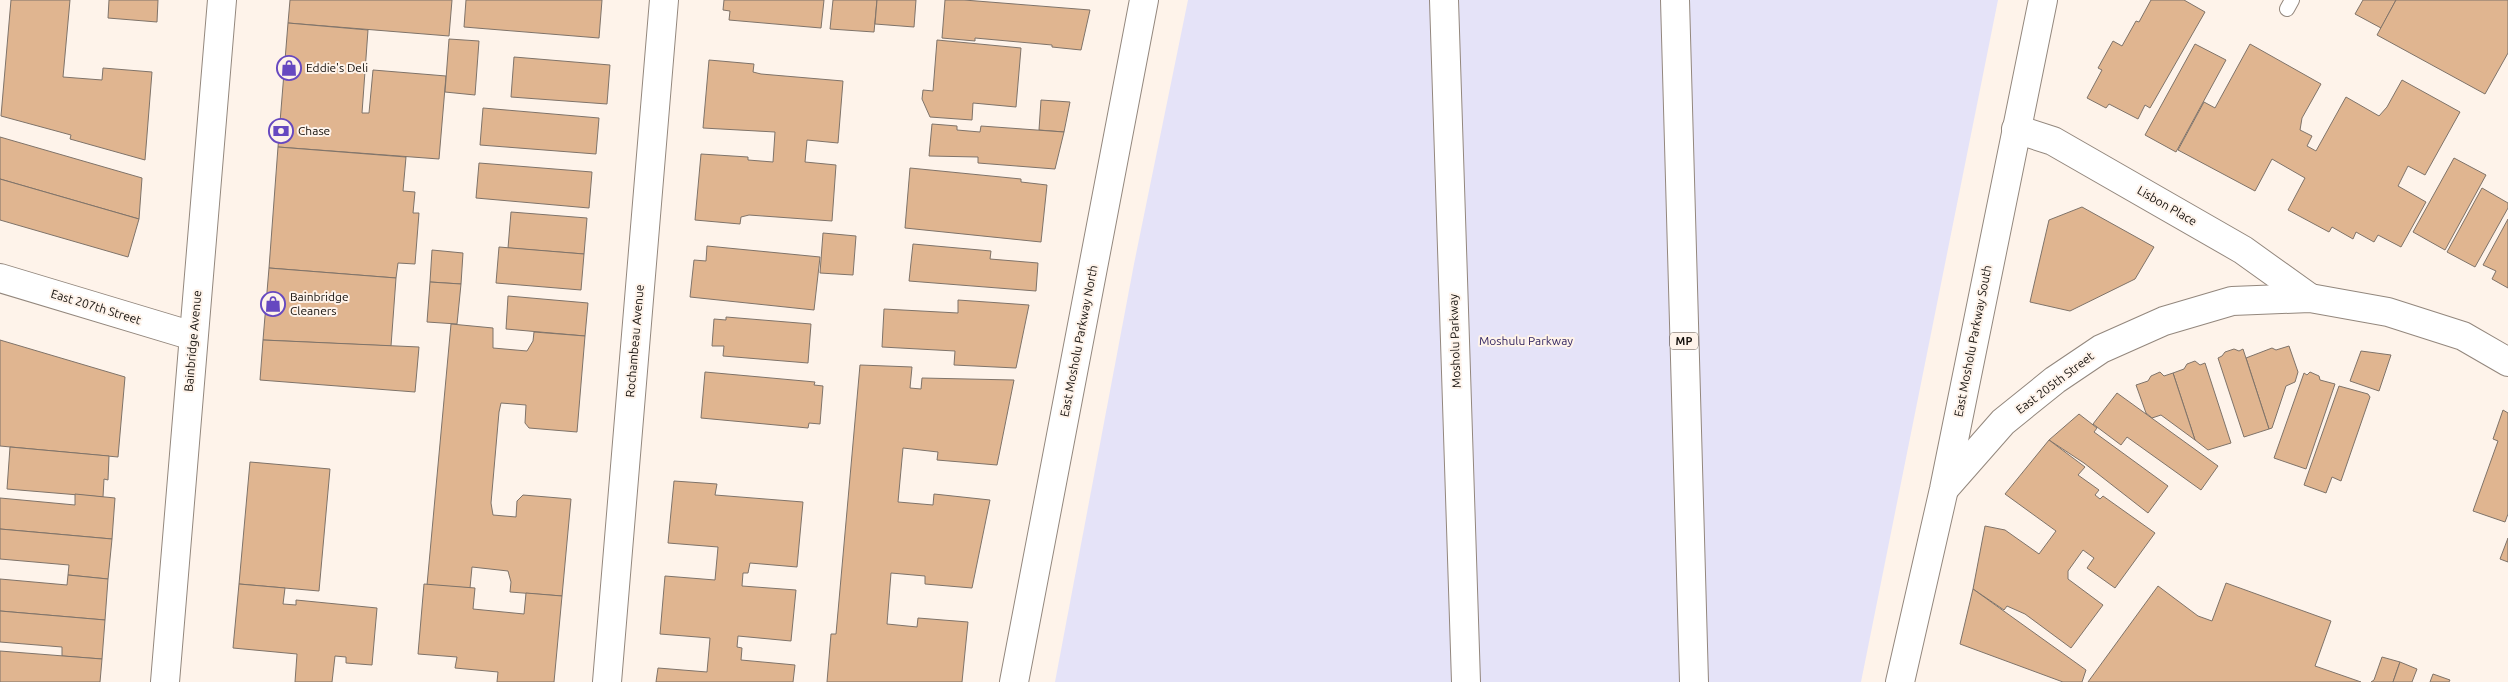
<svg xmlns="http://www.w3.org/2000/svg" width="2508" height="682" font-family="Ubuntu,sans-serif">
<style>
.green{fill:#e5e3f8}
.building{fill:#e0b590;stroke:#7f7369}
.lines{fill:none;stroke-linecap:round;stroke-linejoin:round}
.service-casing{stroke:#93877d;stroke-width:16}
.minor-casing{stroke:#93877d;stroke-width:30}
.secondary-casing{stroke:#93877d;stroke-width:30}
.primary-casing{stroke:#93877d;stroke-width:30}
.service{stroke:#fff;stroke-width:14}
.minor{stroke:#fff;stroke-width:28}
.secondary{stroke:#fff;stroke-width:28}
.primary{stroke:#fff;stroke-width:28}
.labels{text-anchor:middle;stroke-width:4;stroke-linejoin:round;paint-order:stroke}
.shield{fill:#fef3ea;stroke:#5a534e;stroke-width:1}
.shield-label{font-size:11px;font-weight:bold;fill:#130f0b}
.poi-label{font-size:12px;fill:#130f0b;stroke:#fef3ea;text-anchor:start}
.street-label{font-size:12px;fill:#130f0b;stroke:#fef3ea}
.park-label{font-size:12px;fill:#332661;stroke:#fef3ea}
</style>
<rect width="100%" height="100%" fill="#fef3ea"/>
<path class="green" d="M 1188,0 L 1998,0 L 1861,682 L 1055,682 L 1134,264 Z"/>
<g class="building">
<path d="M 11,0 L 70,0 L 63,77 L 102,80 L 103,68 L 152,72 L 145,160 L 70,139 L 71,135 L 1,116 Z"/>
<path d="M 109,0 L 158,0 L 157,22 L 108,18 Z"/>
<path d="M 290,0 L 452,0 L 449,36 L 288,23 Z"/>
<path d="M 466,0 L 602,0 L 599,38 L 464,27 Z"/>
<path d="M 724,0 L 824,0 L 821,28 L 729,20 L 730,11 L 723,10 Z"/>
<path d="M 833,0 L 877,0 L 874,32 L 830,29 Z"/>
<path d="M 877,0 L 916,0 L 914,27 L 875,24 Z"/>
<path d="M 945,0 L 964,0 L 1090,10 L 1081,50 L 1052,47 L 1052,45 L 975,38 L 975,41 L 942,38 Z"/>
<path d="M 2151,0 L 2184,0 L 2205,12 L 2150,108 L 2145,105 L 2138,119 L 2109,104 L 2106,108 L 2087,98 L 2102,70 L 2098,68 L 2113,41 L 2122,46 L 2136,21 L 2139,22 Z"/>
<path d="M 2363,0 L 2396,0 L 2381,28 L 2355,14 Z"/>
<path d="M 2396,0 L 2508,0 L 2508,53 L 2485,94 L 2377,35 Z"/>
<path d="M 288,23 L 368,30 L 362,113 L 369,113 L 373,70 L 446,76 L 439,159 L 278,147 Z"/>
<path d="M 449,39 L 479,41 L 475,95 L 445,92 Z"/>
<path d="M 937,40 L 1021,48 L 1016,107 L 973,103 L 972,120 L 930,117 L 922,99 L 923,90 L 933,91 Z"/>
<path d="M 2195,44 L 2226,60 L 2176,152 L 2145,135 Z"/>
<path d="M 2250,44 L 2321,84 L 2302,118 L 2300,130 L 2312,136 L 2307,146 L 2316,151 L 2346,97 L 2379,116 L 2387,107 L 2402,80 L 2460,112 L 2425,175 L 2408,166 L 2398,186 L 2426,202 L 2401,247 L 2378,235 L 2374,242 L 2356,232 L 2353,239 L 2332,227 L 2329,232 L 2288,210 L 2305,178 L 2272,159 L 2255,191 L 2178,150 L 2204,102 L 2215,108 Z"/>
<path d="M 514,57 L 610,65 L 607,104 L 511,97 Z"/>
<path d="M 709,60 L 754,64 L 753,72 L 761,74 L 843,81 L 838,143 L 807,140 L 805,162 L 836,165 L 832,221 L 749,215 L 741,217 L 740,224 L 695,220 L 701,154 L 748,157 L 748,160 L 773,162 L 775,132 L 703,128 Z"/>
<path d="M 1041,100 L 1070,102 L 1064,132 L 1039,130 Z"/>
<path d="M 483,108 L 599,118 L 596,154 L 480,145 Z"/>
<path d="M 932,124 L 957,126 L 957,130 L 980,132 L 981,126 L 1064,132 L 1055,169 L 978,163 L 978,157 L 929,156 Z"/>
<path d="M 0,137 L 142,178 L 139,219 L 0,179 Z"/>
<path d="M 278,147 L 406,157 L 403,191 L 415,192 L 413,213 L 419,213 L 415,264 L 398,263 L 396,278 L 269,268 Z"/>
<path d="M 2454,158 L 2486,175 L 2445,250 L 2413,232 Z"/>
<path d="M 479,163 L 592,172 L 589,208 L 476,198 Z"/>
<path d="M 910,168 L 1021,179 L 1021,182 L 1047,185 L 1041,242 L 905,228 Z"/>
<path d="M 0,179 L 139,219 L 128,257 L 0,220 Z"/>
<path d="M 2482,188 L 2508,203 L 2508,208 L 2475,267 L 2447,252 Z"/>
<path d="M 2082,207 L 2154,247 L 2135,279 L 2070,311 L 2030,302 L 2049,220 Z"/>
<path d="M 511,212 L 587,218 L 584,254 L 508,248 Z"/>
<path d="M 2508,219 L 2508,288 L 2492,279 L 2496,271 L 2483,265 Z"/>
<path d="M 823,233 L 856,236 L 853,275 L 820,273 Z"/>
<path d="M 913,244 L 991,251 L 990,259 L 1038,263 L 1036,291 L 909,281 Z"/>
<path d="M 707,246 L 820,257 L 814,310 L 690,297 L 694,260 L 706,261 Z"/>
<path d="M 499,247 L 584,254 L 581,290 L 496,283 Z"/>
<path d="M 432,250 L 463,253 L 461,284 L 430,282 Z"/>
<path d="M 269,268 L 396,278 L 391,346 L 263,340 Z"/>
<path d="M 430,282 L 461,284 L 457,324 L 427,322 Z"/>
<path d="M 508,296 L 588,303 L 585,336 L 506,329 Z"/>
<path d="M 958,300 L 1029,305 L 1016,368 L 954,365 L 955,351 L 882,347 L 884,309 L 958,313 Z"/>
<path d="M 726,317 L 811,324 L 808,363 L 723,356 L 724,346 L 712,346 L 714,319 L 726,320 Z"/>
<path d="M 451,324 L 493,328 L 493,348 L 527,351 L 533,341 L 534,332 L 585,336 L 577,432 L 529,428 L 525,423 L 526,405 L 501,403 L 499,412 L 491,503 L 493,515 L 516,517 L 517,501 L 523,495 L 571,499 L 562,596 L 510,592 L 511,582 L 508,571 L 472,567 L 470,588 L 427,585 Z"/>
<path d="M 0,340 L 125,377 L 118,457 L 0,446 Z"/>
<path d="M 263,340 L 419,347 L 415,392 L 260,380 Z"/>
<path d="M 2289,346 L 2298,372 L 2295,382 L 2286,386 L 2272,428 L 2269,429 L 2246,358 L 2272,348 L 2276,350 Z"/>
<path d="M 2234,349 L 2239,351 L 2243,349 L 2269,429 L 2244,437 L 2218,358 L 2222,356 L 2225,352 Z"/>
<path d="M 2361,351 L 2391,355 L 2379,391 L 2350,381 Z"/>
<path d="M 2195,361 L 2200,365 L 2205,363 L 2231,443 L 2208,450 L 2195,440 L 2173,373 L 2184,369 L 2187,364 Z"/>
<path d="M 860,365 L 912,367 L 910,388 L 921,389 L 922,378 L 1014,380 L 997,465 L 937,460 L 938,452 L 903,448 L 898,502 L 933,505 L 934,494 L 990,500 L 972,588 L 925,584 L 925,576 L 891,573 L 887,624 L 917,627 L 918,618 L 968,622 L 962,682 L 827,682 L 831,634 L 836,634 Z"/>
<path d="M 705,372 L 815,382 L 814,385 L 823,386 L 820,424 L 809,423 L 808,428 L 701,418 Z"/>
<path d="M 2160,372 L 2164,376 L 2173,373 L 2195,440 L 2161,415 L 2152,418 L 2146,413 L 2136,385 L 2148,381 L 2151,376 Z"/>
<path d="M 2310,372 L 2319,376 L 2320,380 L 2335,384 L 2306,469 L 2274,458 L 2304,373 L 2307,375 Z"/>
<path d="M 2339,386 L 2368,394 L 2370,397 L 2341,481 L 2332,477 L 2326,493 L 2304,485 Z"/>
<path d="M 2117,393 L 2218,466 L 2201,490 L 2127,437 L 2121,445 L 2093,424 Z"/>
<path d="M 2503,410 L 2508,413 L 2508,514 L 2505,522 L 2473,511 L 2498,441 L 2493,439 Z"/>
<path d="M 2079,414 L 2097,428 L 2094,432 L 2168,486 L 2148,513 L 2084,463 L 2049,440 Z"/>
<path d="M 2049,440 L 2085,467 L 2078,475 L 2099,490 L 2095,495 L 2100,499 L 2103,496 L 2155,533 L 2115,588 L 2087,568 L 2094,558 L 2083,550 L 2068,571 L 2068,579 L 2103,605 L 2071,648 L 2025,614 L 2007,606 L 2004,610 L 1973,589 L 1985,526 L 2005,530 L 2039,554 L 2056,531 L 2005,494 Z"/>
<path d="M 10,447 L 109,456 L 108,480 L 104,479 L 103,497 L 7,489 Z"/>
<path d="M 250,462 L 330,469 L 319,591 L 239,584 Z"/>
<path d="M 674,481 L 717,484 L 715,495 L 803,502 L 797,567 L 750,563 L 748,573 L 743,573 L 742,586 L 796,590 L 791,641 L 738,636 L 737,647 L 742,648 L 741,660 L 795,665 L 793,682 L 656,682 L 658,668 L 707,672 L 710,638 L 660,634 L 665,576 L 715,580 L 718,547 L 668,543 Z"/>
<path d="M 75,494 L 115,498 L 112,539 L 0,529 L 0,498 L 75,505 Z"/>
<path d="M 0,529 L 112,539 L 108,579 L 68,575 L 69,565 L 0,559 Z"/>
<path d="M 2508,538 L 2508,562 L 2500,559 Z"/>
<path d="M 68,575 L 108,579 L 105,620 L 0,611 L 0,579 L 67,585 Z"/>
<path d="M 2226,583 L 2331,621 L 2315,666 L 2361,682 L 2088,682 L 2158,586 L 2198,616 L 2212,621 Z"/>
<path d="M 239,584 L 285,588 L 283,604 L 296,605 L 296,600 L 377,608 L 372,665 L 346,663 L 346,657 L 335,656 L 332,682 L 295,682 L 297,654 L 233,648 Z"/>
<path d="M 424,584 L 475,588 L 473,609 L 524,614 L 526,593 L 562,596 L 554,682 L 497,682 L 498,672 L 455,668 L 457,657 L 418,654 Z"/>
<path d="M 1973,589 L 2086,670 L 2082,682 L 2063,682 L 1960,644 Z"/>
<path d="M 0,611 L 105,620 L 102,659 L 62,656 L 62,647 L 0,642 Z"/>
<path d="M 0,651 L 102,659 L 100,682 L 0,682 Z"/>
<path d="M 2382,657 L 2400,662 L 2393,682 L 2371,682 L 2374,680 Z"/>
<path d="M 2400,662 L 2417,669 L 2412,682 L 2393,682 Z"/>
<path d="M 2433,674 L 2450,680 L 2449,682 L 2430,682 Z"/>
</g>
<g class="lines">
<defs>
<path id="service" d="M 2287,9 L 2292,0"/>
<g id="minor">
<path d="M 2016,129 L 2053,141 L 2243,250 L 2310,298"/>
<path d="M 0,278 L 193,336"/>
<path d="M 1945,488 L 2003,422 L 2055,380 L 2101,349 L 2164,321 L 2232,301 L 2310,298 L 2388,312 L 2463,336 L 2508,362"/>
<path d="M 607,682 L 664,0"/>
<path d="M 1014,682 L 1144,0"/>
<path d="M 1900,682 L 1944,489 L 2043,0"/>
</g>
<path id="secondary" d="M 165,682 L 222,0"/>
<g id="primary">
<path d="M 1444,0 L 1466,682"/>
<path d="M 1675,0 L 1694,682"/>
</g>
</defs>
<use href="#service" class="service-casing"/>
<use href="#minor" class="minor-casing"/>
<use href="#secondary" class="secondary-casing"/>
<use href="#primary" class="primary-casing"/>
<use href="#service" class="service"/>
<use href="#minor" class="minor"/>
<use href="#secondary" class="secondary"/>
<use href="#primary" class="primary"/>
</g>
<defs>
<symbol id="shop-ring" viewBox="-11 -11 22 22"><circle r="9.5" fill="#fef3ea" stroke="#6648c0" stroke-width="1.5"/><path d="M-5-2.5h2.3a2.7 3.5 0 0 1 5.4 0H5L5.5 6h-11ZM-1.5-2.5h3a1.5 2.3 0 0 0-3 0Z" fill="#6648c0"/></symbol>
<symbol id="bank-ring" viewBox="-11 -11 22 22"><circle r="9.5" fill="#fef3ea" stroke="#6648c0" stroke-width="1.5"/><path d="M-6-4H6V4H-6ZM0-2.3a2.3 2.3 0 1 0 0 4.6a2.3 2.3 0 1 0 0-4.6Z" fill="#6648c0"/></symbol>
</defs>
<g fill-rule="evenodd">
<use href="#shop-ring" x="275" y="54" width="28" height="28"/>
<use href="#bank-ring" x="267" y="117" width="28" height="28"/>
<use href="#shop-ring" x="259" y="290" width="28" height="28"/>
</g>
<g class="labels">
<rect class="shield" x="1670" y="332.5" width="28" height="17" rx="4"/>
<g class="shield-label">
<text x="1684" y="345">MP</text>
</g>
<g class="poi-label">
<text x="306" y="72">Eddie's Deli</text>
<text x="298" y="135">Chase</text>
<text x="290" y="301">Bainbridge<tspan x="290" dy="14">Cleaners</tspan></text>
</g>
<g class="street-label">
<text transform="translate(2167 206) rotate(30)" y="4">Lisbon Place</text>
<text transform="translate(96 307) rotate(17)" y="4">East 207th Street</text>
<text transform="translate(193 341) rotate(-85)" y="4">Bainbridge Avenue</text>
<text transform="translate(635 341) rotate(-85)" y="4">Rochambeau Avenue</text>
<text transform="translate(1079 341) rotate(-79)" y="4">East Mosholu Parkway North</text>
<text transform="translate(1455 341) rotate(-92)" y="4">Mosholu Parkway</text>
<text transform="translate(1973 341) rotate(-79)" y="4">East Mosholu Parkway South</text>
<text transform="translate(2055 383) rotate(-37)" y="4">East 205th Street</text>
</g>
<g class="park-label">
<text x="1526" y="345">Moshulu Parkway</text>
</g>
</g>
</svg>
